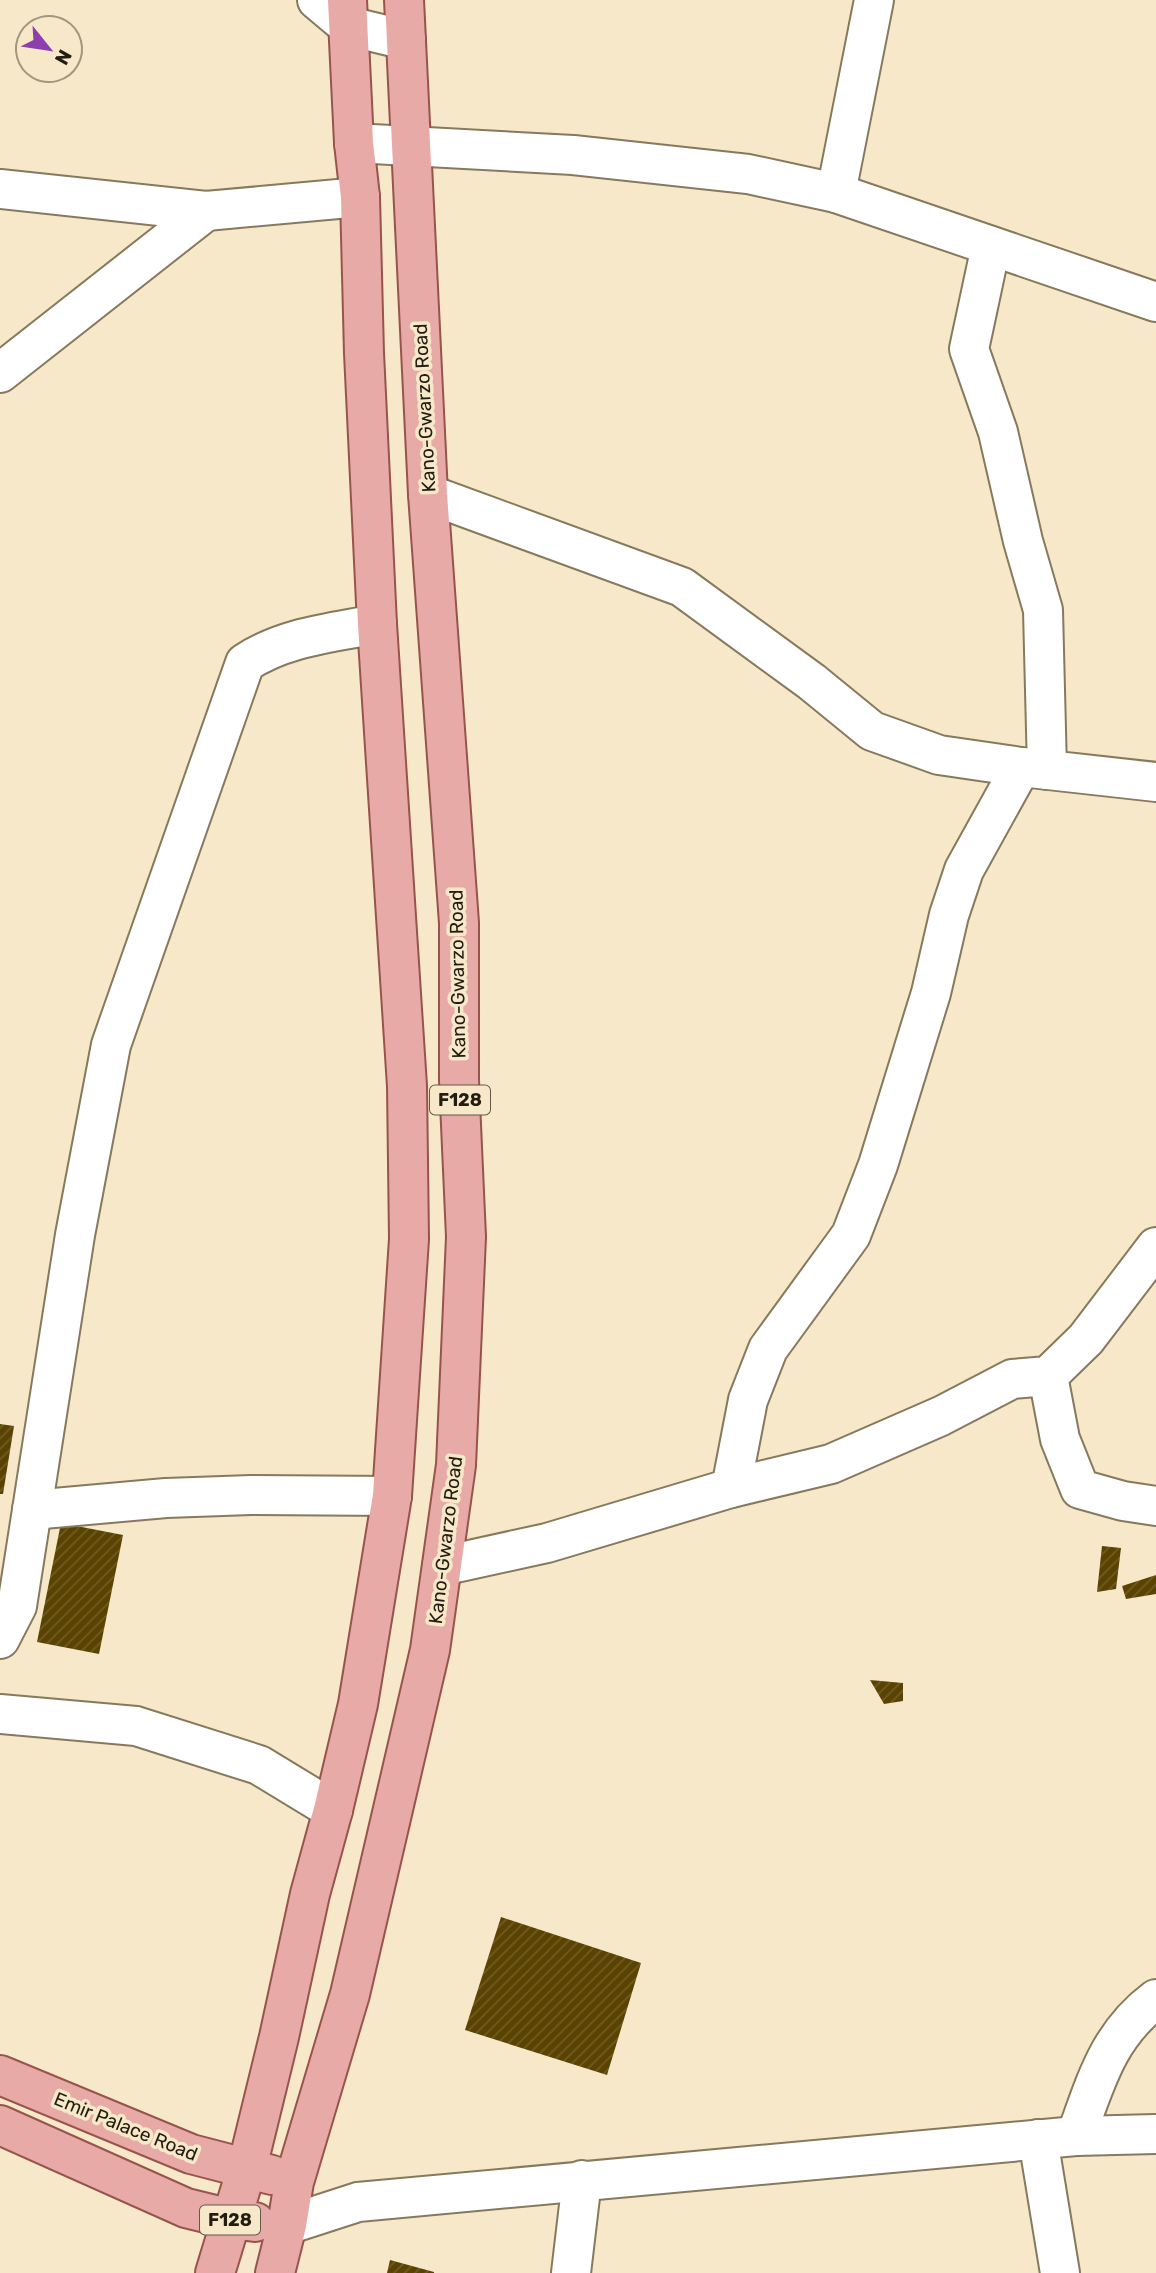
<svg xmlns="http://www.w3.org/2000/svg" width="1156" height="2273" font-family="Rubik,sans-serif">
<style>
.building{fill:url(#building-hatch)}
.lines{fill:none;stroke-linecap:round;stroke-linejoin:round}
.minor-casing{stroke:#86795d;stroke-width:42}
.tertiary-casing{stroke:#86795d;stroke-width:42}
.secondary-casing{stroke:#86795d;stroke-width:42}
.primary-casing{stroke:#98544c;stroke-width:42}
.minor{stroke:#fff;stroke-width:38}
.tertiary{stroke:#fff;stroke-width:38}
.secondary{stroke:#fff;stroke-width:38}
.primary{stroke:#e8aaa7;stroke-width:38}
.labels{text-anchor:middle;stroke-width:7;stroke-linejoin:round;paint-order:stroke}
.shield{fill:#f7e8c9;stroke:#625948;stroke-width:2}
.shield-label{font-size:18px;font-weight:bold;fill:#221c11}
.street-label{font-size:19px;fill:#221c11;stroke:#f7e8c9}
</style>
<defs>
<pattern id="building-hatch" width="6" height="6" patternUnits="userSpaceOnUse" patternTransform="scale(1.75)"><rect width="6" height="6" fill="#5a4300"/><path d="M-1 1l2-2M0 6l6-6M5 7l2-2" fill="none" stroke="#6e5b25"/></pattern>
</defs>
<rect width="100%" height="100%" fill="#f7e8c9"/>
<g class="building">
<path d="M 0,1424 L 14,1426 L 3,1494 L 0,1494 Z"/>
<path d="M 61,1523 L 123,1535 L 99,1654 L 37,1642 Z"/>
<path d="M 1102,1546 L 1121,1548 L 1116,1589 L 1097,1592 Z"/>
<path d="M 1156,1575 L 1156,1594 L 1126,1599 L 1122,1586 Z"/>
<path d="M 870,1680 L 903,1683 L 903,1701 L 884,1704 Z"/>
<path d="M 501,1917 L 641,1963 L 607,2075 L 465,2030 Z"/>
<path d="M 390,2260 L 434,2272 L 434,2273 L 387,2273 Z"/>
</g>
<g class="lines">
<defs>
<g id="minor">
<path d="M 0,189 L 206,211 L 360,197"/>
<path d="M 991,246 L 969,349 L 998,432 L 1023,541 L 1043,610 L 1047,770"/>
<path d="M 0,373 L 206,211"/>
<path d="M 428,494 L 682,587 L 812,682 L 872,731 L 939,755 L 1021,767 L 1156,782"/>
<path d="M 1048,1376 L 1060,1439 L 1080,1489 L 1123,1501 L 1156,1506"/>
<path d="M 731,1488 L 748,1400 L 768,1349 L 851,1235 L 878,1165 L 931,993 L 949,915 L 964,870 L 1021,767"/>
<path d="M 32,1510 L 166,1498 L 251,1495 L 392,1496"/>
<path d="M 442,1566 L 547,1543 L 731,1488 L 831,1464 L 941,1416 L 1012,1379 L 1048,1376 L 1086,1339 L 1156,1247"/>
<path d="M 0,1639 L 17,1606 L 75,1235 L 111,1045 L 245,663 C 284,637 331,633 377,624"/>
<path d="M 0,1714 L 136,1726 L 259,1765 L 333,1810"/>
<path d="M 1076,2136 C 1096,2081 1108,2035 1156,1999"/>
<path d="M 1038,2139 L 1060,2273"/>
<path d="M 571,2273 L 582,2180"/>
</g>
<g id="tertiary">
<path d="M 354,143 L 573,155 L 748,174 L 836,193 L 1156,302"/>
<path d="M 836,193 L 874,0"/>
</g>
<g id="secondary">
<path d="M 317,0 L 348,26 L 406,40"/>
<path d="M 287,2225 L 358,2202 L 1076,2136 L 1156,2134"/>
</g>
<g id="primary">
<path d="M 0,2075 L 191,2154 L 272,2175"/>
<path d="M 0,2125 L 186,2208 L 231,2219 L 255,2222"/>
<path d="M 215,2273 L 247,2168 L 279,2037 L 310,1894 L 333,1810 L 358,1704 L 392,1496 L 409,1239 L 407,1086 L 377,624 L 364,353 L 360,197 L 354,143 L 347,0"/>
<path d="M 275,2273 L 287,2225 L 294,2182 L 350,1994 L 430,1650 L 456,1465 L 466,1237 L 459,1080 L 459,923 L 428,494 L 404,0"/>
</g>
</defs>
<use href="#minor" class="minor-casing"/>
<use href="#tertiary" class="tertiary-casing"/>
<use href="#secondary" class="secondary-casing"/>
<use href="#primary" class="primary-casing"/>
<use href="#minor" class="minor"/>
<use href="#tertiary" class="tertiary"/>
<use href="#secondary" class="secondary"/>
<use href="#primary" class="primary"/>
</g>
<g class="labels">
<g class="shield">
<rect x="430" y="1085.5" width="60" height="29" rx="5"/>
<rect x="200" y="2205.5" width="60" height="29" rx="5"/>
</g>
<g class="shield-label">
<text x="460" y="1106">F128</text>
<text x="230" y="2226">F128</text>
</g>
<g class="street-label">
<text transform="translate(424 408) rotate(-93)" y="7">Kano-Gwarzo Road</text>
<text transform="translate(457 974) rotate(-91)" y="7">Kano-Gwarzo Road</text>
<text transform="translate(445 1540) rotate(-83)" y="7">Kano-Gwarzo Road</text>
<text transform="translate(126 2126) rotate(22)" y="7">Emir Palace Road</text>
</g>
</g>
<g transform="translate(49 49) rotate(120)"><circle r="33" fill="#f7e8c9" stroke="#a2967f" stroke-width="2"/>
<path d="M0-5L12 26L0 18L-12 26Z" fill="#8e3fae"/>
<text y="-10" font-size="19" font-weight="bold" text-anchor="middle" fill="#221c11">N</text>
</g>
</svg>
